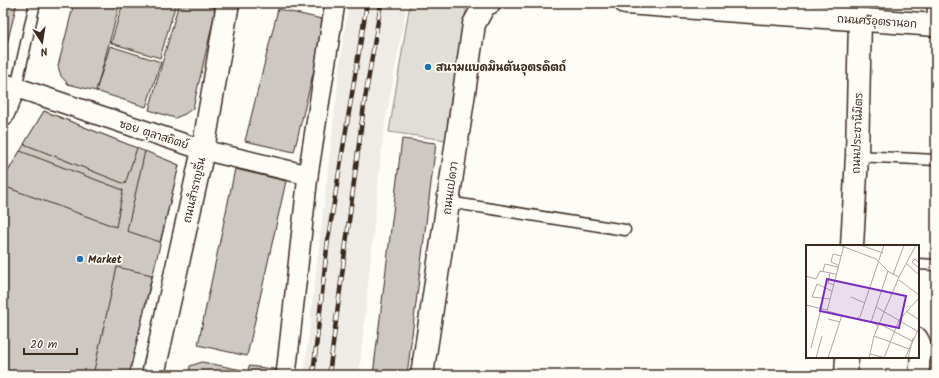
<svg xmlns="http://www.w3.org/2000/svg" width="939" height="378" font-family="Kalam,'Playpen Sans Thai',sans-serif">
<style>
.built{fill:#efece7}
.green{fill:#e1ded7;stroke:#8e847a}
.building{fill:#cdc8c2;stroke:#3b2a1e}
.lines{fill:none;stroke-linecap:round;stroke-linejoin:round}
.lane-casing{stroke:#3b2a1e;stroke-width:13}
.street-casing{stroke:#3b2a1e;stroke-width:22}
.secondary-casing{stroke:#3b2a1e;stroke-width:25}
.lane{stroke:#fdfcf7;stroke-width:10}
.street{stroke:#fdfcf7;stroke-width:19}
.secondary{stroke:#fdfcf7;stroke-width:22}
.rail-casing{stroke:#3b2a1e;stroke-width:4.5}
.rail{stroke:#fdfcf7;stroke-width:3;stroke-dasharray:9;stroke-linecap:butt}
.poi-dot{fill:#1f6fb2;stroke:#fdfcf7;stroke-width:1.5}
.labels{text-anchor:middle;stroke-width:3.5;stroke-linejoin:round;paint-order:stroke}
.street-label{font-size:11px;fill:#3b2a1e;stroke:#fdfcf7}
.poi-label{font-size:11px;font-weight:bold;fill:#3b2a1e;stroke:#fdfcf7;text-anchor:start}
.inset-road{fill:none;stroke:#afa8a0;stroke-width:1}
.view{fill:#7b2cbf;fill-opacity:0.15;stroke:#7b2cbf;stroke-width:2}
.inset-edge{fill:none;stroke:#3b2a1e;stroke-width:2}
</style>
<rect width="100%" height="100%" fill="#fdfcf7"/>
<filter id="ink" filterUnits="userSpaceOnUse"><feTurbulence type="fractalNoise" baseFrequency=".025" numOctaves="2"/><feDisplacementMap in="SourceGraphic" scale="8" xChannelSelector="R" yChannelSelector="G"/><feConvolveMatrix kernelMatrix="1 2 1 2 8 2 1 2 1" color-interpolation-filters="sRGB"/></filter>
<g filter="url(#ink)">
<path class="built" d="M 349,3 L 407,3 L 383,136 L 359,375 L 304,375 L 343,40 Z"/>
<path class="green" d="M 410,3 L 467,3 L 446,140 L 389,132 Z"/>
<g class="building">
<path d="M 3,3 L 17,3 L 5,52 L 3,53 Z"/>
<path d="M 74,3 L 120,3 L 96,91 L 68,84 L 61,76 L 58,66 Z"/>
<path d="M 123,3 L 176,3 L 160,58 L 111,43 Z"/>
<path d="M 179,3 L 212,3 L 215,13 L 193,108 L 185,114 L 175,118 L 149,110 Z"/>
<path d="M 278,9 L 326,20 L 294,152 L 245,141 Z"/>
<path d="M 110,46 L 161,62 L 146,107 L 96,91 Z"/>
<path d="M 44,111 L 179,165 L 129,375 L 3,375 L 3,180 Z"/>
<path d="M 44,111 L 137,148 L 125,184 L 24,144 Z"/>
<path d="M 402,139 L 436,143 L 407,375 L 373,375 Z"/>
<path d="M 20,151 L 123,190 L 116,227 L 3,186 L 3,180 Z"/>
<path d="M 145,151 L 179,165 L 160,242 L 127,231 Z"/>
<path d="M 235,169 L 286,181 L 247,356 L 198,345 Z"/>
<path d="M 117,267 L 152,275 L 129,375 L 93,375 Z"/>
<path d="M 202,362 L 242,370 L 241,375 L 189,375 L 190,366 Z"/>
<path d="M 249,366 L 281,370 L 280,375 L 248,375 Z"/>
</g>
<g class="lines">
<defs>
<g id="lane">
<path d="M 932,25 L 933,3"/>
<path d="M 16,88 L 35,3"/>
<path d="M 857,156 L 936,160"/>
<path d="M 448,202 L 625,230"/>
<path d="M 918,264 L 936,265"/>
</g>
<g id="street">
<path d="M 3,83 L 203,150 L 308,175"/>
<path d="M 3,117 L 16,88"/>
<path d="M 918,338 L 921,344 L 919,375"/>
<path d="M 286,375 L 308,175 L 335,3"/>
</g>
<g id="secondary">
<path d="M 626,3 L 936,25"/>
<path d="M 852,246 L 857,156 L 860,20"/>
<path d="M 153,375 L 203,150 L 228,3"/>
<path d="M 422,375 L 448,202 L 474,24 L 485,4 L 489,3"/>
<path d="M 846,375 L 847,357"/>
</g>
</defs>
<use href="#lane" class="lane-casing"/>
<use href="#street" class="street-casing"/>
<use href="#secondary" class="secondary-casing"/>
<use href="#lane" class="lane"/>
<use href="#street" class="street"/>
<use href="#secondary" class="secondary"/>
<defs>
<g id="rail">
<path d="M 313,375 L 328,239 L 367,3"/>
<path d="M 329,375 L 364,105 L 381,3"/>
</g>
</defs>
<use href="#rail" class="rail-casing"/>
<use href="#rail" class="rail"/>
</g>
</g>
<g class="poi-dot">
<circle cx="428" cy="67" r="4"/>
<circle cx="80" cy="259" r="4"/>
</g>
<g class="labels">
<g class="street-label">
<text transform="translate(877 21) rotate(4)" y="4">ถนนศรีอุตรานอก</text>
<text transform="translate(857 133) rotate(-88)" y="4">ถนนประชานิมิตร</text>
<text transform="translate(154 134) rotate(18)" y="4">ซอย ตุลาสถิตย์</text>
<text transform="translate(450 188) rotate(-82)" y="4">ถนนแปดวา</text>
<text transform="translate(194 190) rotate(-77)" y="4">ถนนสำราญรื่น</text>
</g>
<g class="poi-label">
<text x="436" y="71">สนามแบดมินตันอุตรดิตถ์</text>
<text x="88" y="263">Market</text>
</g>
</g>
<g transform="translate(806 245)">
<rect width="113" height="113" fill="#fdfcf7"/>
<path class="inset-road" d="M 33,0 L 70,14 L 83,27 L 93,32M 54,0 L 77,8M 113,18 L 109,14 L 106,17 L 113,23M 101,19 L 113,30M 32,20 L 25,17 L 27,9 L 35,11M 17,26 L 19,19 L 32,22M 24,28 L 22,38 L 28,40M 87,30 L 98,0M 0,31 L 10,34 L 14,26 L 30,29M 93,35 L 113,50M 45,52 L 59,58M 24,54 L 6,52 L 11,39 L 26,46M 0,60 L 21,65M 70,62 L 111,86M 100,66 L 113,75M 36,70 L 50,74 L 54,72 L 78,0M 22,74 L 34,77M 74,79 L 106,96M 73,81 L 65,77 L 82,26M 68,91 L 103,104M 5,103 L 15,64M 64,109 L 80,113M 10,113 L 16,91M 22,113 L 36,70 L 21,66 L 38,0M 63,113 L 68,91 L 93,32 L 110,0M 78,113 L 93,75 L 113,53M 99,113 L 113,83M 102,113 L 107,93"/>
<path class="view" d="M 21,34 L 100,51 L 93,83 L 14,66 Z"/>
<rect width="113" height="113" class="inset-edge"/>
</g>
<rect width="939" height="378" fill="none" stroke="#fdfcf7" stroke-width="16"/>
<rect x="8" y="8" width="923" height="362" fill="none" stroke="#3b2a1e" stroke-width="1.5" filter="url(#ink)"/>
<g transform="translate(42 42) rotate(168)" stroke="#fdfcf7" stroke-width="3" paint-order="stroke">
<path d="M0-3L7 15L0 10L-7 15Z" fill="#3b2a1e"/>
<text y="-6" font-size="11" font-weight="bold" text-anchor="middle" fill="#3b2a1e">N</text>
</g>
<path d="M24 348v6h53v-6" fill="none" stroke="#3b2a1e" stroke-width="2"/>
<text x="30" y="348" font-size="12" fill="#3b2a1e" stroke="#fdfcf7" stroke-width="3" paint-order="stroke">20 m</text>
</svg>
